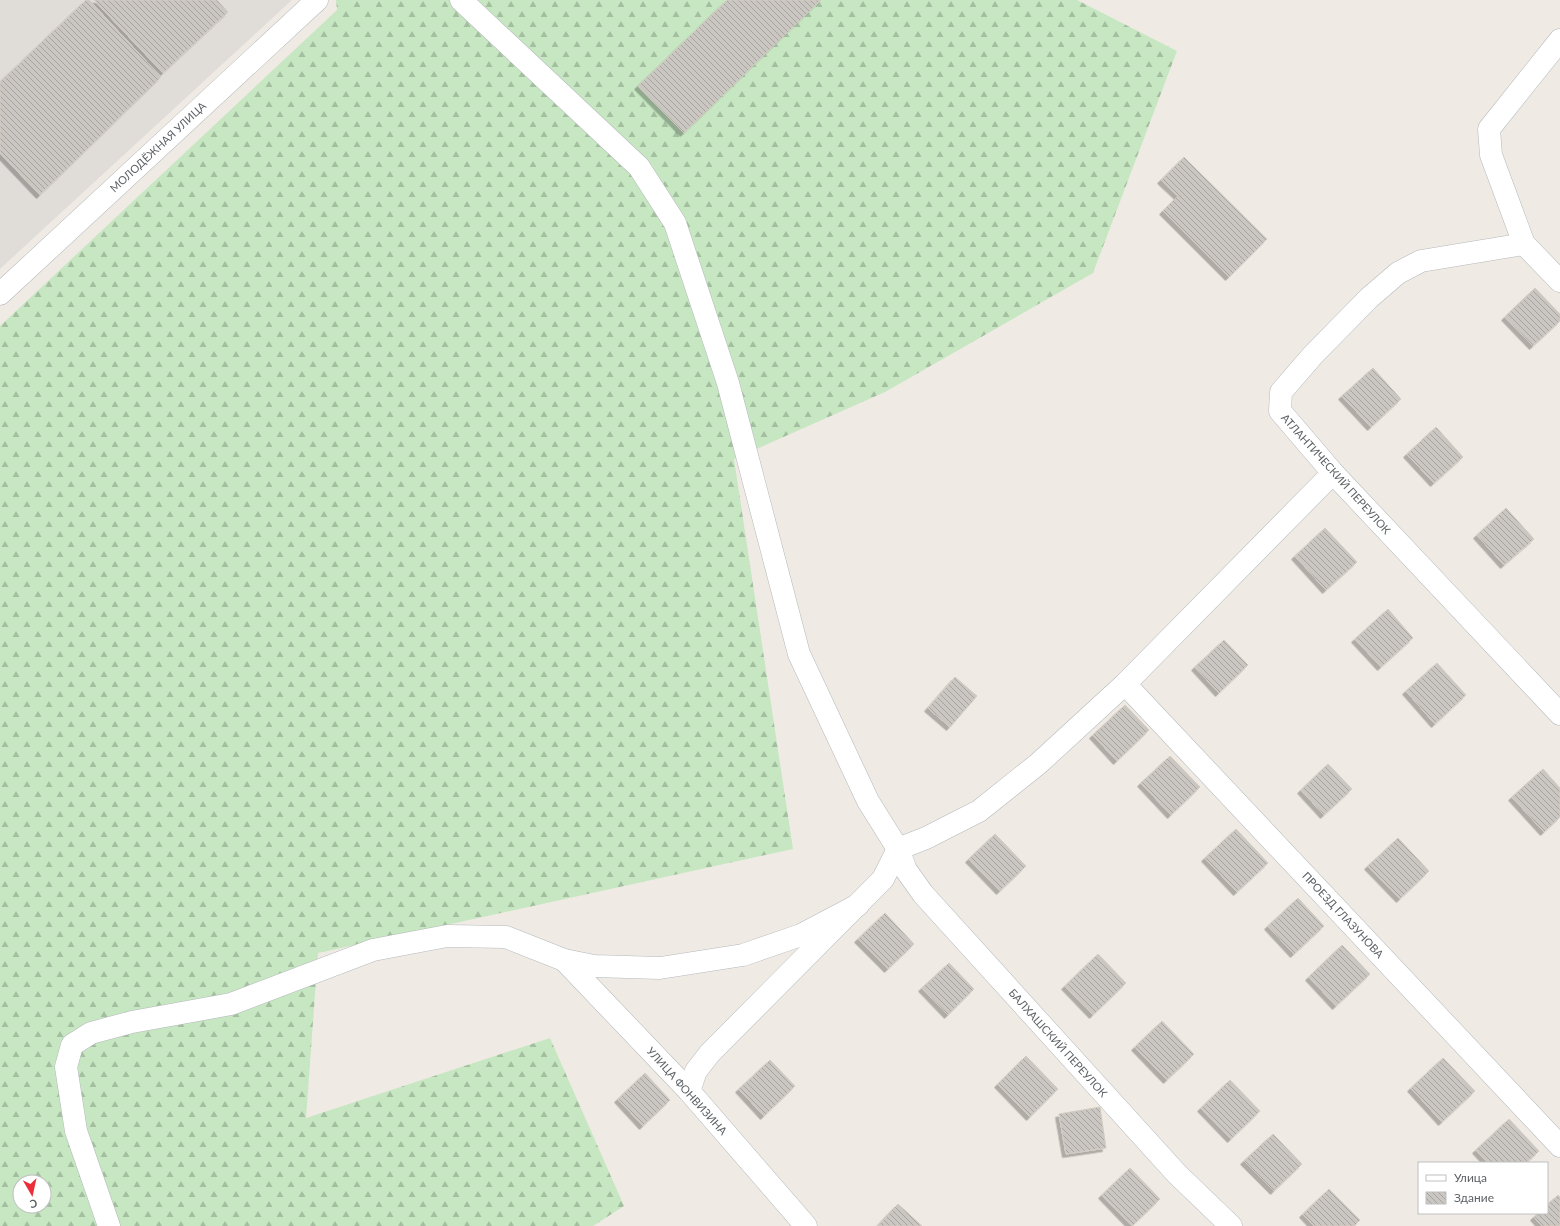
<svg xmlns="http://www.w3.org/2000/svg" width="1560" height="1226" font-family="Lato,sans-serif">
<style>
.industrial{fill:#e0ddd9}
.forest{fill:url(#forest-firs);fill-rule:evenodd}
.building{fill:url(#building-back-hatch);stroke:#d4ccc2;filter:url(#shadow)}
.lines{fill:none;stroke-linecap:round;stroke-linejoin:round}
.minor-casing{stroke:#b5b8bb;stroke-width:23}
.minor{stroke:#fff;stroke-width:22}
.labels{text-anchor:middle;stroke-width:3.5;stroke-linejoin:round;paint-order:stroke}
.street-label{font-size:11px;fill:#5c6165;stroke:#fff}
</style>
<defs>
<pattern id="forest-firs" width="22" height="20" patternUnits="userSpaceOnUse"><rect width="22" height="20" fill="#c6e7c1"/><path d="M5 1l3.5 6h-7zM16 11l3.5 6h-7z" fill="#a4bfa0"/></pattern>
<pattern id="building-back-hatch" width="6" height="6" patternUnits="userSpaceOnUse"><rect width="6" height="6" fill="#cac6c1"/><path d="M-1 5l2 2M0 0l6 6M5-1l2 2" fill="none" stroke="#a7a4a0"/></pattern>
<filter id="shadow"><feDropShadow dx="-3.5" dy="3.5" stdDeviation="0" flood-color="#0004"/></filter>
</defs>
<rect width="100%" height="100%" fill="#efebe4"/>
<path class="industrial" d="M 0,0 L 292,0 L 0,269 Z"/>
<path class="forest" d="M 336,0 L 1077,0 L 1177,51 L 1093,273 L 885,392 L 734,459 L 793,849 L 318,953 L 306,1118 L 550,1038 L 624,1206 L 593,1226 L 0,1226 L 0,326 L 337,10 ZM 20,1182 L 44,1182 L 44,1206 L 20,1206 Z"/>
<g class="building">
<path d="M 86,0 L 89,0 L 161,77 L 40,195 L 0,153 L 0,82 Z"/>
<path d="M 94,0 L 217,0 L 228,12 L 163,73 Z"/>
<path d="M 727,0 L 821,0 L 684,133 L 638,86 Z"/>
<path d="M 1184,157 L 1267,239 L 1229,277 L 1163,211 L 1178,196 L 1161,180 Z"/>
<path d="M 1535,288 L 1560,314 L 1560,321 L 1533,346 L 1505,317 Z"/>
<path d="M 1373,368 L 1401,399 L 1371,427 L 1342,396 Z"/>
<path d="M 1436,427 L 1463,457 L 1434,483 L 1407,454 Z"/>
<path d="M 1506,508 L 1534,539 L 1504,565 L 1477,535 Z"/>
<path d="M 1325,528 L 1357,562 L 1326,590 L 1295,556 Z"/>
<path d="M 1388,609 L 1413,638 L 1381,667 L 1355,639 Z"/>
<path d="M 1224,640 L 1248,665 L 1219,693 L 1195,667 Z"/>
<path d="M 1437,663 L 1466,695 L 1435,724 L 1406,691 Z"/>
<path d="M 955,677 L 977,696 L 950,727 L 928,708 Z"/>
<path d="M 1125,705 L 1149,730 L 1117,761 L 1093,735 Z"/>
<path d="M 1170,756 L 1200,787 L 1171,815 L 1141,783 Z"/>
<path d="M 1328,764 L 1352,789 L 1324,815 L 1301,790 Z"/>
<path d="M 1543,769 L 1560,788 L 1560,817 L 1544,832 L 1512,797 Z"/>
<path d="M 1236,829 L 1268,863 L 1237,892 L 1205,858 Z"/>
<path d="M 995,834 L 1026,866 L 1000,891 L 969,859 Z"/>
<path d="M 1398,838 L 1429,871 L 1400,899 L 1368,866 Z"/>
<path d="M 1298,898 L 1324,926 L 1294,954 L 1268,926 Z"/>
<path d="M 885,913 L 914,944 L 888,969 L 858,939 Z"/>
<path d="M 1342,945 L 1370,974 L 1336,1006 L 1309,977 Z"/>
<path d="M 1098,954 L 1126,983 L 1093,1015 L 1065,986 Z"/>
<path d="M 949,963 L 974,989 L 948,1015 L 922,988 Z"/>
<path d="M 1162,1021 L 1194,1054 L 1167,1080 L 1135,1047 Z"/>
<path d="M 1026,1056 L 1058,1089 L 1030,1117 L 998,1084 Z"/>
<path d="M 1443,1058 L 1475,1091 L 1442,1122 L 1411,1088 Z"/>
<path d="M 770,1060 L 795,1086 L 764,1116 L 739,1089 Z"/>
<path d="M 645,1073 L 670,1100 L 643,1126 L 618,1099 Z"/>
<path d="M 1230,1080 L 1260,1111 L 1231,1139 L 1201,1108 Z"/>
<path d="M 1100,1107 L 1106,1148 L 1066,1154 L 1059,1114 Z"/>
<path d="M 1509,1119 L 1539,1151 L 1526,1163 L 1488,1163 L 1476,1150 Z"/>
<path d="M 1273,1134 L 1302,1164 L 1274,1191 L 1244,1161 Z"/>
<path d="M 1130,1168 L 1160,1199 L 1132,1226 L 1102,1195 Z"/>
<path d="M 1329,1189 L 1360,1220 L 1354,1226 L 1314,1226 L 1303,1214 Z"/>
<path d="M 1558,1195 L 1560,1197 L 1560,1226 L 1542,1226 L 1534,1217 L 1538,1213 L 1547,1213 L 1547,1205 Z"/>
<path d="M 898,1204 L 922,1226 L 877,1226 Z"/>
</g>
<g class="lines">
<defs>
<g id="minor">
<path d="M 461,0 L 639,167 L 675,223 L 728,383 L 799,654 L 868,801 L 898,849 L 906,870 L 923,894 L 1177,1174 L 1231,1226"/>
<path d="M 1560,40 L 1489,129 L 1491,155 L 1524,244 L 1560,281"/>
<path d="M 1524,244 L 1421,261 L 1398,273 L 1369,298 L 1313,355 L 1281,392 L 1280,411 L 1333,473 L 1560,714"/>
<path d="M 0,294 L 317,0"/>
<path d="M 1125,684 L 1560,1146"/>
<path d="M 564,960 L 689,1091 L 806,1226"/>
<path d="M 689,1091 L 696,1071 L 710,1053 L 883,879 L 898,849 L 926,838 L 979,811 L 1038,764 L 1125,684 L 1333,473"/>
<path d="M 109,1226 L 76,1131 L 66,1067 L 72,1045 L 91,1033 L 132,1022 L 231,1004 L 373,950 L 447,936 L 506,937 L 564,960 L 594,966 L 660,968 L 743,955 L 801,935 L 858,905"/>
</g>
</defs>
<use href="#minor" class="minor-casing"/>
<use href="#minor" class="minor"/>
</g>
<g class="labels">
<g class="street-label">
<text transform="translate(158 147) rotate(-43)" y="4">МОЛОДЁЖНАЯ УЛИЦА</text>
<text transform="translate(1336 474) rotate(48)" y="4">АТЛАНТИЧЕСКИЙ ПЕРЕУЛОК</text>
<text transform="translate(1343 915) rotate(47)" y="4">ПРОЕЗД ГЛАЗУНОВА</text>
<text transform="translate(1058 1043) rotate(48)" y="4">БАЛХАШСКИЙ ПЕРЕУЛОК</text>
<text transform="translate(687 1091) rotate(48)" y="4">УЛИЦА ФОНВИЗИНА</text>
</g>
</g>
<rect x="1418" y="1162" width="130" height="52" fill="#ffffff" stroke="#bec0c1"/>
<rect x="1426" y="1175" width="20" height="6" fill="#ffffff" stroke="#bec0c1"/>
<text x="1454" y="1182" font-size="12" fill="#5c6165">Улица</text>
<rect x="1426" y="1192" width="20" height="12" fill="url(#building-back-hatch)" stroke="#bec0c1"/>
<text x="1454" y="1202" font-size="12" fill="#5c6165">Здание</text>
<g transform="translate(32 1194) rotate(171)"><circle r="19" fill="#ffffff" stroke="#bec0c1"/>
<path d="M0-3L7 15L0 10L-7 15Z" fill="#eb2e3a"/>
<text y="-6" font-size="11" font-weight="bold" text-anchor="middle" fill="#5c6165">С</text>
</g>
</svg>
